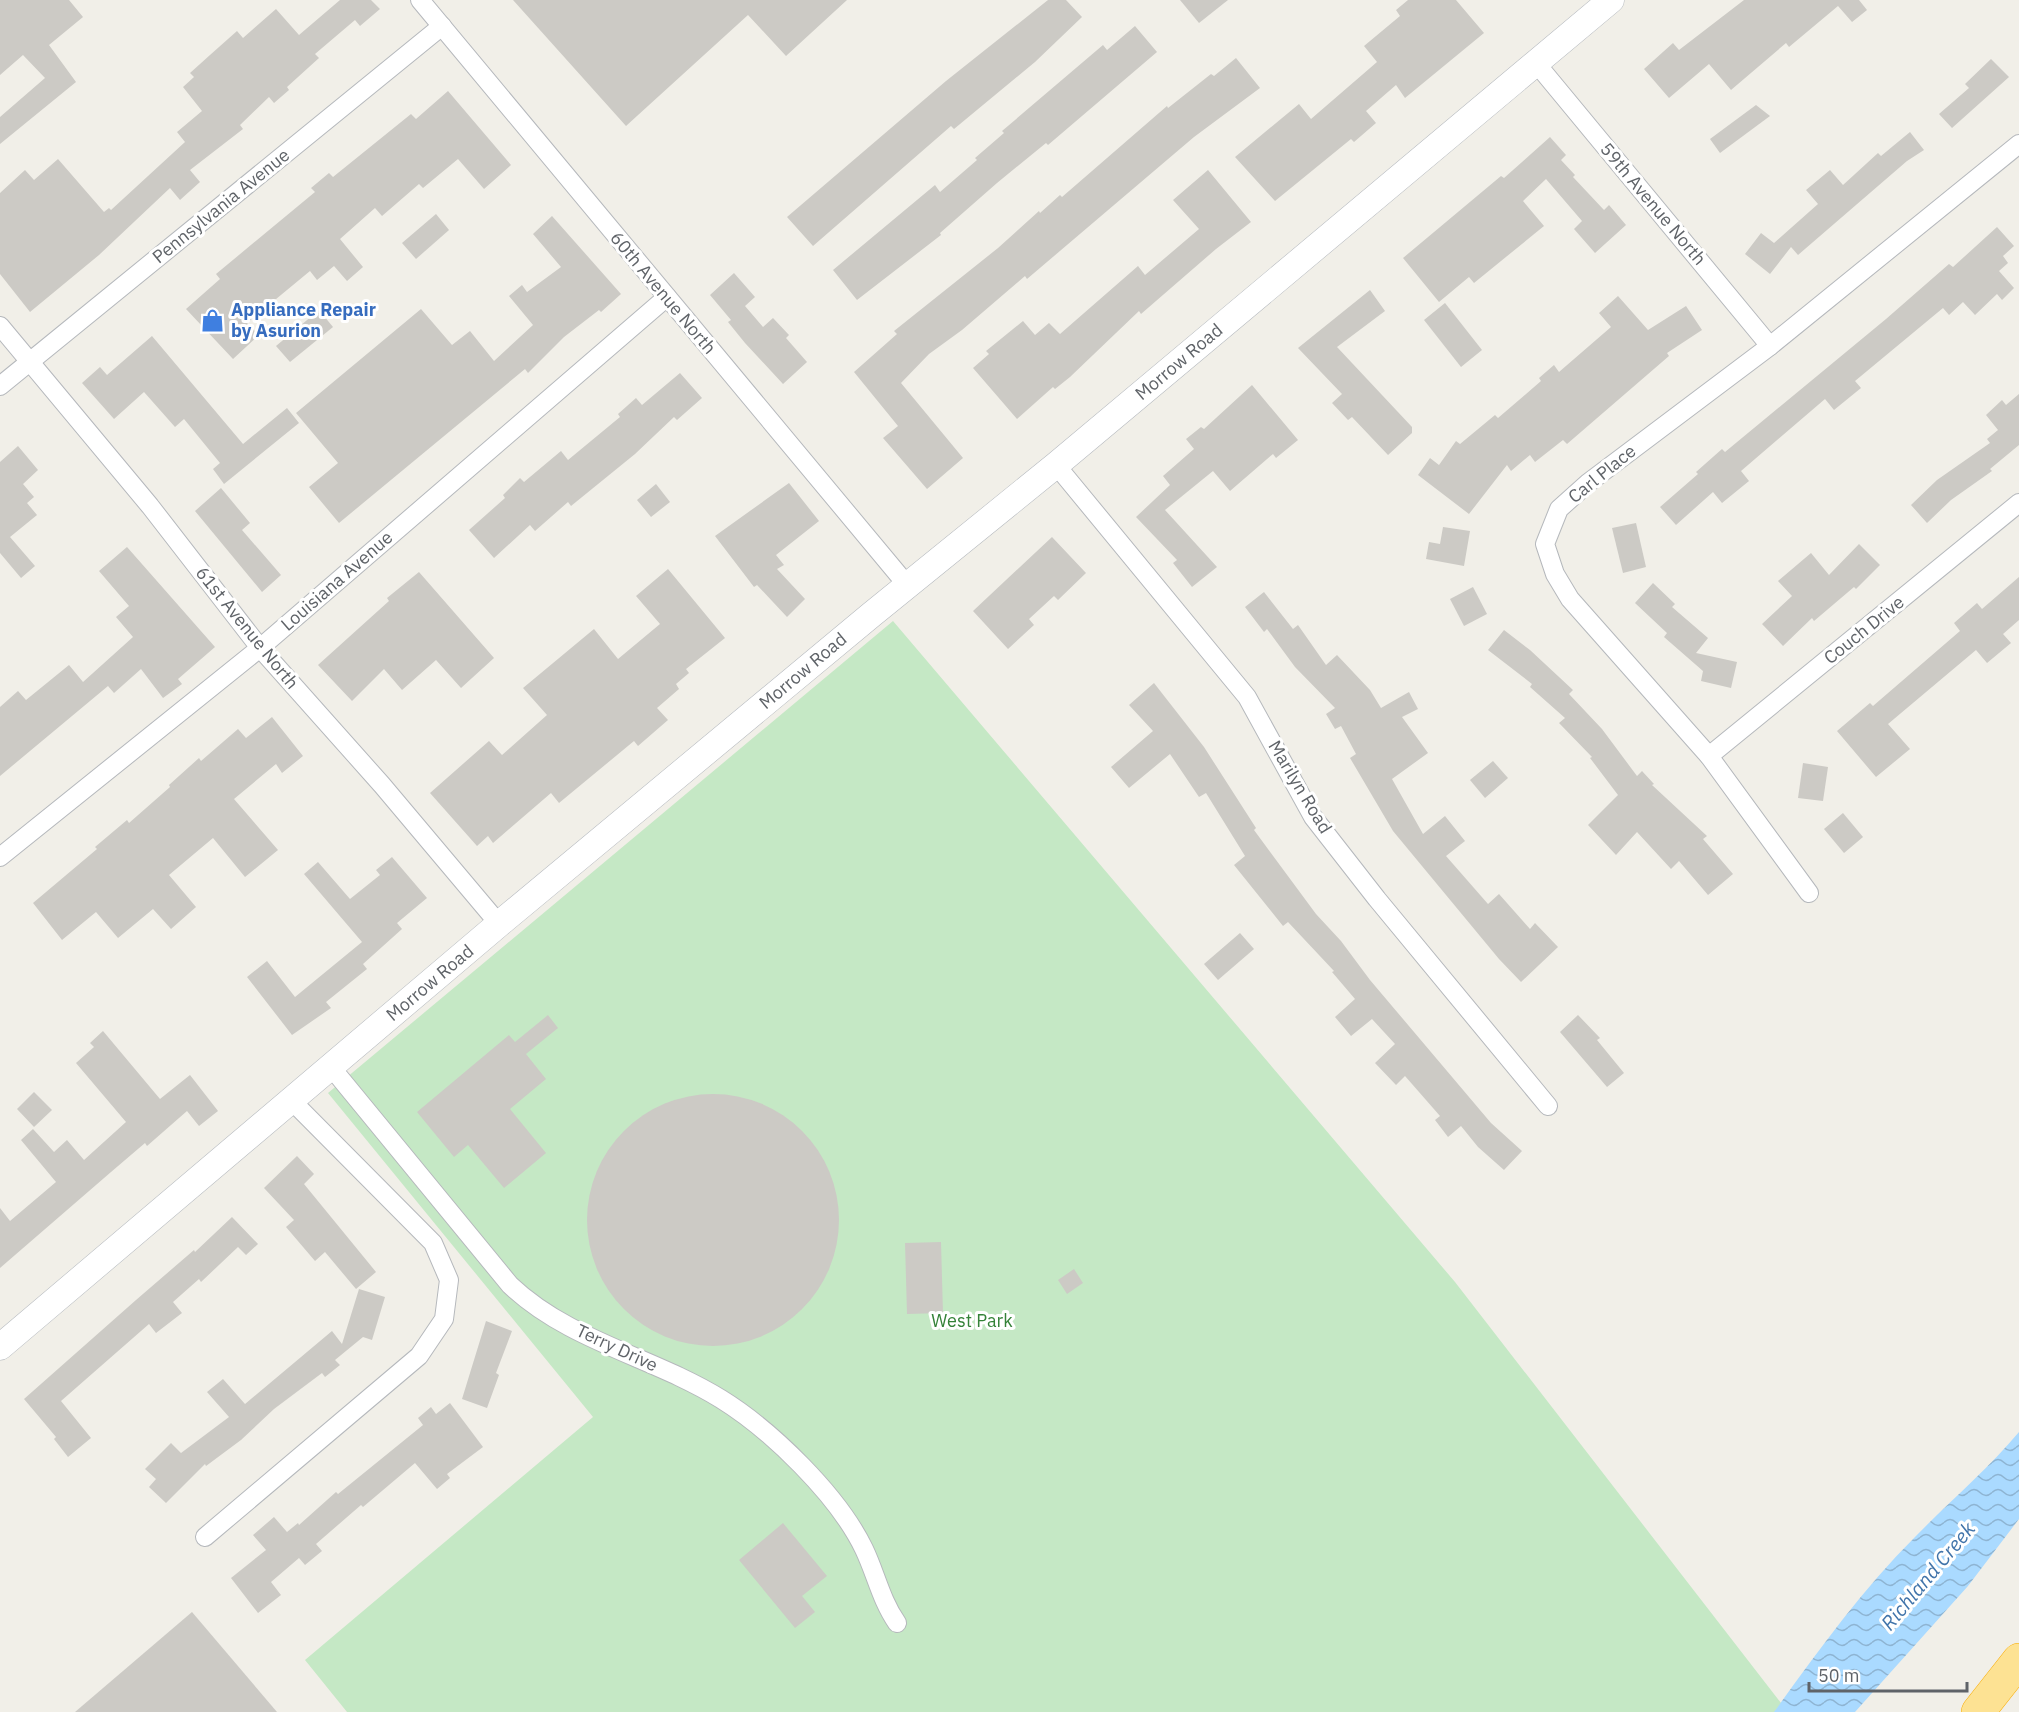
<svg xmlns="http://www.w3.org/2000/svg" width="2019" height="1712" font-family="'IBM Plex Sans',sans-serif">
<style>
.park{fill:#c5e8c5}
.water{fill:url(#water-waves)}
.building{fill:#cccac5}
.lines{fill:none;stroke-linecap:round;stroke-linejoin:round}
.street-casing{stroke:#b5b8bc;stroke-width:20}
.secondary-casing{stroke:#b6babf;stroke-width:27}
.highway-casing{stroke:#f9ab00;stroke-width:34}
.street{stroke:#fff;stroke-width:18}
.secondary{stroke:#fff;stroke-width:26}
.highway{stroke:#fde293;stroke-width:33}
.labels{text-anchor:middle;stroke-width:6;stroke-linejoin:round;paint-order:stroke}
.street-label{font-size:18px;fill:#5f6368;stroke:#fff}
.shop-label{font-size:18px;font-weight:bold;fill:#366cbe;stroke:#fff;text-anchor:start}
.park-label{font-size:18px;fill:#348238;stroke:#fff}
.water-label{font-size:20px;font-style:italic;fill:#4174aa;stroke:#fff}
</style>
<defs>
<pattern id="water-waves" width="16" height="10" patternUnits="userSpaceOnUse" patternTransform="scale(1.5)"><rect width="16" height="10" fill="#aadaff"/><path d="M0 5q4-4 8 0t8 0" fill="none" stroke="#8eb4d2"/></pattern>
</defs>
<rect width="100%" height="100%" fill="#f1efe8"/>
<path class="park" d="M 893,621 L 1455,1282 L 1788,1712 L 347,1712 L 305,1660 L 593,1417 L 328,1093 Z"/>
<path class="water" d="M 2019,1432 L 2019,1519 L 1968,1586 L 1855,1712 L 1774,1712 C 1818,1651 1862,1590 1915,1537 C 1950,1501 1987,1470 2019,1432 Z"/>
<g class="building">
<path d="M 0,0 L 69,0 L 83,17 L 49,45 L 76,82 L 0,144 L 0,117 L 45,78 L 23,55 L 0,75 Z"/>
<path d="M 340,0 L 371,0 L 380,9 L 360,26 L 355,20 L 315,54 L 319,58 L 287,87 L 289,90 L 274,103 L 269,97 L 240,125 L 243,129 L 190,170 L 200,182 L 180,200 L 170,188 L 99,255 L 30,312 L 0,274 L 0,193 L 25,170 L 34,180 L 58,159 L 104,212 L 109,208 L 111,210 L 185,142 L 177,132 L 202,111 L 183,87 L 194,77 L 190,73 L 210,55 L 237,31 L 243,38 L 276,9 L 299,35 Z"/>
<path d="M 513,0 L 847,0 L 786,56 L 748,15 L 626,126 Z"/>
<path d="M 1048,0 L 1066,0 L 1082,17 L 1035,62 L 954,129 L 951,126 L 813,246 L 787,217 L 946,81 Z"/>
<path d="M 1180,0 L 1228,0 L 1199,23 Z"/>
<path d="M 1408,0 L 1456,0 L 1484,33 L 1405,98 L 1396,85 L 1366,111 L 1376,123 L 1354,142 L 1351,139 L 1275,201 L 1235,157 L 1299,104 L 1311,119 L 1377,62 L 1364,46 L 1400,16 L 1396,10 Z"/>
<path d="M 1744,0 L 1859,0 L 1867,10 L 1852,22 L 1838,6 L 1789,47 L 1786,43 L 1731,90 L 1709,64 L 1669,98 L 1644,69 L 1673,43 L 1679,50 Z"/>
<path d="M 1135,26 L 1157,52 L 1048,145 L 1046,143 L 997,183 L 940,233 L 941,235 L 857,300 L 833,270 L 935,185 L 940,192 L 977,160 L 975,158 L 1004,133 L 1002,131 L 1103,45 L 1107,50 Z"/>
<path d="M 1236,58 L 1260,88 L 1194,137 L 1027,279 L 1025,276 L 962,330 L 929,354 L 901,383 L 963,458 L 927,489 L 883,438 L 898,426 L 854,372 L 897,334 L 894,331 L 998,248 L 1039,211 L 1040,213 L 1060,195 L 1062,197 L 1167,106 L 1168,108 L 1211,74 L 1214,76 Z"/>
<path d="M 1991,59 L 2009,77 L 1952,128 L 1939,114 L 1969,88 L 1965,84 Z"/>
<path d="M 448,91 L 511,165 L 484,189 L 458,159 L 423,188 L 419,184 L 382,216 L 375,208 L 340,239 L 363,267 L 347,281 L 334,266 L 317,280 L 310,271 L 247,323 L 259,335 L 233,359 L 186,309 L 220,279 L 216,274 L 315,192 L 311,188 L 329,173 L 333,177 L 411,114 L 416,119 Z"/>
<path d="M 1756,105 L 1770,116 L 1720,153 L 1710,139 Z"/>
<path d="M 1910,132 L 1924,150 L 1907,161 L 1798,255 L 1791,247 L 1770,274 L 1745,254 L 1761,233 L 1774,243 L 1818,204 L 1806,190 L 1830,170 L 1843,185 L 1878,153 L 1881,156 Z"/>
<path d="M 1550,137 L 1566,155 L 1561,160 L 1575,175 L 1573,177 L 1604,210 L 1609,205 L 1626,225 L 1595,253 L 1574,229 L 1582,221 L 1546,179 L 1523,201 L 1544,226 L 1474,283 L 1469,277 L 1439,302 L 1403,258 L 1501,176 L 1504,178 Z"/>
<path d="M 1208,170 L 1251,222 L 1216,249 L 1141,314 L 1139,311 L 1070,377 L 1055,389 L 1053,387 L 1017,419 L 973,368 L 989,354 L 986,351 L 1023,321 L 1035,335 L 1049,323 L 1060,334 L 1138,266 L 1145,275 L 1199,229 L 1173,200 Z"/>
<path d="M 436,214 L 449,230 L 416,259 L 402,243 Z"/>
<path d="M 552,216 L 621,294 L 601,312 L 599,310 L 564,337 L 528,373 L 525,369 L 339,523 L 309,487 L 338,463 L 296,413 L 421,309 L 452,345 L 470,331 L 494,361 L 533,325 L 509,296 L 522,285 L 527,292 L 561,267 L 533,234 Z"/>
<path d="M 1997,227 L 2014,246 L 2003,256 L 2008,263 L 1999,271 L 2014,288 L 2002,300 L 1997,294 L 1975,315 L 1963,302 L 1949,315 L 1943,308 L 1855,381 L 1861,388 L 1834,410 L 1825,399 L 1741,471 L 1749,481 L 1722,503 L 1713,492 L 1676,525 L 1660,507 L 1698,474 L 1696,472 L 1722,449 L 1725,452 L 1886,319 L 1949,264 L 1953,267 Z"/>
<path d="M 734,273 L 755,297 L 745,306 L 763,327 L 773,318 L 789,335 L 786,338 L 807,362 L 783,384 L 745,343 L 728,322 L 731,320 L 710,295 Z"/>
<path d="M 1370,290 L 1385,311 L 1337,347 L 1412,427 L 1412,433 L 1388,455 L 1352,417 L 1348,420 L 1332,403 L 1342,394 L 1298,348 Z"/>
<path d="M 1618,296 L 1648,330 L 1686,306 L 1702,330 L 1667,353 L 1669,356 L 1567,444 L 1563,440 L 1535,462 L 1530,455 L 1511,471 L 1507,465 L 1469,514 L 1418,475 L 1430,458 L 1439,465 L 1456,441 L 1460,444 L 1495,415 L 1498,418 L 1541,381 L 1539,378 L 1554,365 L 1559,372 L 1611,327 L 1599,313 Z"/>
<path d="M 1445,303 L 1482,350 L 1461,367 L 1424,320 Z"/>
<path d="M 319,310 L 333,327 L 290,362 L 276,346 Z"/>
<path d="M 152,336 L 243,444 L 287,408 L 299,423 L 224,484 L 213,469 L 220,463 L 184,419 L 175,427 L 144,392 L 114,419 L 82,383 L 100,367 L 107,375 Z"/>
<path d="M 680,373 L 702,398 L 677,420 L 674,417 L 635,454 L 571,506 L 568,502 L 535,531 L 530,525 L 494,558 L 469,530 L 505,498 L 503,495 L 520,478 L 524,482 L 561,451 L 568,460 L 620,417 L 618,414 L 636,398 L 642,405 Z"/>
<path d="M 1252,385 L 1298,440 L 1276,458 L 1273,454 L 1230,491 L 1213,471 L 1165,510 L 1217,567 L 1192,587 L 1173,563 L 1177,560 L 1136,517 L 1170,485 L 1163,476 L 1194,449 L 1186,439 L 1201,427 L 1204,429 Z"/>
<path d="M 2019,394 L 2019,445 L 1990,469 L 1992,471 L 1951,500 L 1927,523 L 1911,505 L 1937,480 L 1990,443 L 1987,439 L 1998,430 L 1986,415 L 2002,400 L 2006,405 Z"/>
<path d="M 18,446 L 38,470 L 23,484 L 34,497 L 27,503 L 37,515 L 10,537 L 35,566 L 21,578 L 0,553 L 0,462 Z"/>
<path d="M 789,483 L 819,521 L 776,555 L 784,565 L 777,569 L 805,599 L 787,617 L 757,585 L 754,587 L 715,536 Z"/>
<path d="M 656,484 L 670,502 L 651,517 L 637,500 Z"/>
<path d="M 221,488 L 250,523 L 242,530 L 281,575 L 262,592 L 195,511 Z"/>
<path d="M 1636,523 L 1646,567 L 1623,573 L 1612,528 Z"/>
<path d="M 1443,527 L 1470,531 L 1464,566 L 1426,559 L 1429,542 L 1440,544 Z"/>
<path d="M 1052,537 L 1086,573 L 1058,600 L 1054,596 L 1029,619 L 1034,625 L 1008,649 L 973,611 Z"/>
<path d="M 1859,544 L 1880,565 L 1856,589 L 1854,587 L 1814,621 L 1812,618 L 1783,646 L 1762,624 L 1792,596 L 1778,581 L 1811,553 L 1829,575 Z"/>
<path d="M 127,547 L 215,647 L 178,679 L 182,684 L 163,698 L 141,669 L 114,693 L 108,686 L 0,776 L 0,707 L 18,691 L 26,700 L 69,665 L 83,682 L 133,637 L 116,617 L 129,606 L 99,571 Z"/>
<path d="M 668,569 L 725,638 L 686,669 L 689,673 L 676,684 L 679,689 L 657,708 L 668,720 L 638,746 L 634,741 L 559,803 L 551,793 L 493,843 L 488,836 L 477,846 L 430,793 L 489,741 L 502,755 L 547,715 L 523,688 L 594,629 L 618,659 L 660,624 L 636,596 Z"/>
<path d="M 419,572 L 494,658 L 461,688 L 436,660 L 402,690 L 384,669 L 352,701 L 318,665 L 389,601 L 387,598 Z"/>
<path d="M 2019,577 L 2019,620 L 2003,634 L 2011,643 L 1987,663 L 1976,650 L 1888,724 L 1910,749 L 1876,777 L 1837,731 L 1870,703 L 1873,706 L 1960,631 L 1954,623 L 1977,603 L 1982,609 Z"/>
<path d="M 1653,583 L 1675,604 L 1672,607 L 1708,638 L 1696,653 L 1737,662 L 1731,688 L 1701,681 L 1703,671 L 1664,637 L 1667,633 L 1635,603 Z"/>
<path d="M 1473,587 L 1487,614 L 1464,626 L 1450,599 Z"/>
<path d="M 1264,592 L 1293,629 L 1298,625 L 1326,665 L 1337,655 L 1370,690 L 1381,708 L 1409,692 L 1418,709 L 1402,717 L 1428,753 L 1392,779 L 1423,834 L 1445,816 L 1465,841 L 1446,856 L 1488,904 L 1499,894 L 1530,929 L 1535,923 L 1558,947 L 1521,982 L 1499,959 L 1393,831 L 1350,758 L 1356,754 L 1341,726 L 1335,729 L 1326,714 L 1335,708 L 1295,667 L 1267,629 L 1264,632 L 1245,607 Z"/>
<path d="M 1504,630 L 1530,650 L 1573,690 L 1569,694 L 1602,729 L 1637,776 L 1642,771 L 1654,784 L 1652,785 L 1707,836 L 1703,839 L 1733,874 L 1708,895 L 1679,861 L 1671,869 L 1637,832 L 1616,855 L 1588,825 L 1618,795 L 1590,758 L 1592,757 L 1559,723 L 1565,718 L 1530,687 L 1532,684 L 1488,650 Z"/>
<path d="M 1154,683 L 1204,747 L 1256,828 L 1254,830 L 1316,914 L 1341,941 L 1370,980 L 1491,1123 L 1522,1151 L 1504,1170 L 1478,1147 L 1461,1126 L 1448,1137 L 1435,1120 L 1440,1116 L 1405,1076 L 1396,1085 L 1375,1063 L 1395,1044 L 1372,1019 L 1351,1036 L 1335,1017 L 1355,999 L 1332,972 L 1334,971 L 1288,922 L 1283,926 L 1234,865 L 1245,856 L 1206,793 L 1199,797 L 1170,754 L 1129,788 L 1111,767 L 1153,731 L 1129,705 Z"/>
<path d="M 272,717 L 303,756 L 282,773 L 276,764 L 234,799 L 278,850 L 245,877 L 213,838 L 169,875 L 196,907 L 171,929 L 153,909 L 118,938 L 96,912 L 62,940 L 33,903 L 97,849 L 95,847 L 127,820 L 129,823 L 170,787 L 169,785 L 199,758 L 201,761 L 238,729 L 246,738 Z"/>
<path d="M 1493,761 L 1508,778 L 1485,798 L 1470,780 Z"/>
<path d="M 1803,763 L 1828,767 L 1823,801 L 1798,798 Z"/>
<path d="M 1843,813 L 1863,837 L 1844,853 L 1824,829 Z"/>
<path d="M 392,857 L 427,898 L 397,923 L 402,929 L 363,964 L 367,969 L 326,1002 L 331,1008 L 292,1035 L 247,977 L 267,961 L 295,997 L 362,942 L 304,874 L 318,862 L 350,899 L 380,875 L 376,870 Z"/>
<path d="M 1240,933 L 1254,949 L 1218,980 L 1204,964 Z"/>
<path d="M 548,1015 L 558,1028 L 526,1054 L 546,1079 L 510,1109 L 546,1153 L 504,1188 L 468,1145 L 454,1157 L 417,1112 L 509,1035 L 515,1042 Z"/>
<path d="M 1578,1015 L 1600,1038 L 1597,1040 L 1624,1073 L 1607,1087 L 1560,1032 Z"/>
<path d="M 103,1031 L 160,1099 L 190,1075 L 218,1111 L 199,1126 L 187,1111 L 147,1146 L 145,1143 L 111,1172 L 0,1268 L 0,1208 L 10,1221 L 56,1182 L 21,1140 L 33,1129 L 54,1152 L 67,1140 L 84,1160 L 126,1122 L 76,1063 L 94,1047 L 90,1043 Z"/>
<path d="M 34,1092 L 52,1110 L 34,1127 L 17,1109 Z"/>
<circle cx="713" cy="1220" r="126"/>
<path d="M 297,1156 L 314,1174 L 304,1184 L 376,1272 L 356,1289 L 325,1252 L 315,1261 L 286,1227 L 294,1220 L 264,1188 Z"/>
<path d="M 232,1217 L 258,1244 L 246,1255 L 238,1247 L 201,1282 L 199,1279 L 173,1302 L 182,1313 L 156,1333 L 149,1324 L 61,1401 L 91,1438 L 68,1457 L 54,1439 L 56,1437 L 24,1399 L 136,1300 L 194,1250 L 195,1252 Z"/>
<path d="M 941,1242 L 943,1313 L 907,1314 L 905,1243 Z"/>
<path d="M 1074,1269 L 1083,1283 L 1067,1294 L 1058,1280 Z"/>
<path d="M 359,1289 L 385,1297 L 372,1340 L 363,1337 L 335,1360 L 340,1365 L 325,1377 L 322,1373 L 274,1409 L 241,1440 L 206,1466 L 205,1464 L 166,1503 L 149,1487 L 156,1479 L 145,1469 L 171,1443 L 181,1453 L 229,1417 L 207,1392 L 223,1379 L 245,1404 L 332,1331 L 342,1344 Z"/>
<path d="M 486,1321 L 512,1331 L 496,1373 L 499,1375 L 487,1408 L 462,1399 Z"/>
<path d="M 450,1403 L 483,1447 L 447,1474 L 450,1478 L 437,1489 L 415,1463 L 363,1507 L 361,1505 L 316,1544 L 322,1551 L 305,1565 L 299,1558 L 271,1582 L 281,1595 L 258,1613 L 231,1578 L 266,1550 L 253,1535 L 274,1517 L 287,1532 L 298,1523 L 299,1525 L 336,1492 L 338,1494 L 423,1425 L 418,1418 L 431,1407 L 436,1414 Z"/>
<path d="M 783,1523 L 827,1576 L 802,1596 L 815,1612 L 795,1628 L 739,1560 Z"/>
<path d="M 192,1612 L 277,1712 L 75,1712 Z"/>
</g>
<g class="lines">
<defs>
<g id="street">
<path d="M 420,0 L 907,585"/>
<path d="M 1536,63 L 1770,346"/>
<path d="M 0,326 L 150,506 L 260,648 L 382,785 L 499,924"/>
<path d="M 0,386 L 442,26"/>
<path d="M 1056,465 L 1247,697 L 1313,817 L 1377,899 L 1548,1106"/>
<path d="M 1709,756 L 2019,503"/>
<path d="M 0,857 L 260,648 L 667,297"/>
<path d="M 1809,893 L 1709,756 L 1570,599 L 1555,574 L 1545,544 L 1559,509 L 1588,483 L 1770,346 L 2019,144"/>
<path d="M 331,1067 L 510,1285 C 569,1341 653,1357 721,1399 C 771,1430 838,1495 864,1549 C 876,1574 881,1600 897,1623"/>
<path d="M 205,1537 L 419,1356 L 444,1319 L 449,1280 L 433,1243 L 290,1099"/>
</g>
<path id="secondary" d="M 0,1347 L 499,924 L 871,615 L 1056,465 L 1611,0"/>
<path id="highway" d="M 1978,1712 L 2019,1660"/>
</defs>
<use href="#street" class="street-casing"/>
<use href="#secondary" class="secondary-casing"/>
<use href="#highway" class="highway-casing"/>
<use href="#street" class="street"/>
<use href="#secondary" class="secondary"/>
<use href="#highway" class="highway"/>
</g>
<defs>
<symbol id="shop-bare" viewBox="-9 -9 18 18"><path d="M-5-2.5h2.3a2.7 3.5 0 0 1 5.4 0H5L5.5 6h-11ZM-1.5-2.5h3a1.5 2.3 0 0 0-3 0Z" fill="#3f7fe0" stroke="#fff" stroke-width="2.5" paint-order="stroke"/></symbol>
</defs>
<g fill-rule="evenodd">
<use href="#shop-bare" x="196" y="304" width="33" height="33"/>
</g>
<g class="labels">
<g class="street-label">
<text transform="translate(1653 204) rotate(50)" y="6">59th Avenue North</text>
<text transform="translate(221 206) rotate(-39)" y="6">Pennsylvania Avenue</text>
<text transform="translate(663 293) rotate(50)" y="6">60th Avenue North</text>
<text transform="translate(1179 362) rotate(-40)" y="6">Morrow Road</text>
<text transform="translate(1602 474) rotate(-39)" y="6">Carl Place</text>
<text transform="translate(337 581) rotate(-41)" y="6">Louisiana Avenue</text>
<text transform="translate(247 628) rotate(51)" y="6">61st Avenue North</text>
<text transform="translate(1864 630) rotate(-39)" y="6">Couch Drive</text>
<text transform="translate(803 671) rotate(-40)" y="6">Morrow Road</text>
<text transform="translate(1300 787) rotate(59)" y="6">Marilyn Road</text>
<text transform="translate(430 983) rotate(-40)" y="6">Morrow Road</text>
<text transform="translate(617 1348) rotate(25)" y="6">Terry Drive</text>
</g>
<g class="shop-label">
<text x="231" y="316">Appliance Repair<tspan x="231" dy="21">by Asurion</tspan></text>
</g>
<g class="park-label">
<text x="972" y="1327">West Park</text>
</g>
<g class="water-label">
<text transform="translate(1928 1576) rotate(-50)" y="7">Richland Creek</text>
</g>
</g>
<path d="M1809 1682v9h158v-9" fill="none" stroke="#5f6368" stroke-width="3"/>
<text x="1818" y="1682" font-size="18" fill="#5f6368" stroke="#ffffff" stroke-width="4.5" paint-order="stroke">50 m</text>
</svg>
